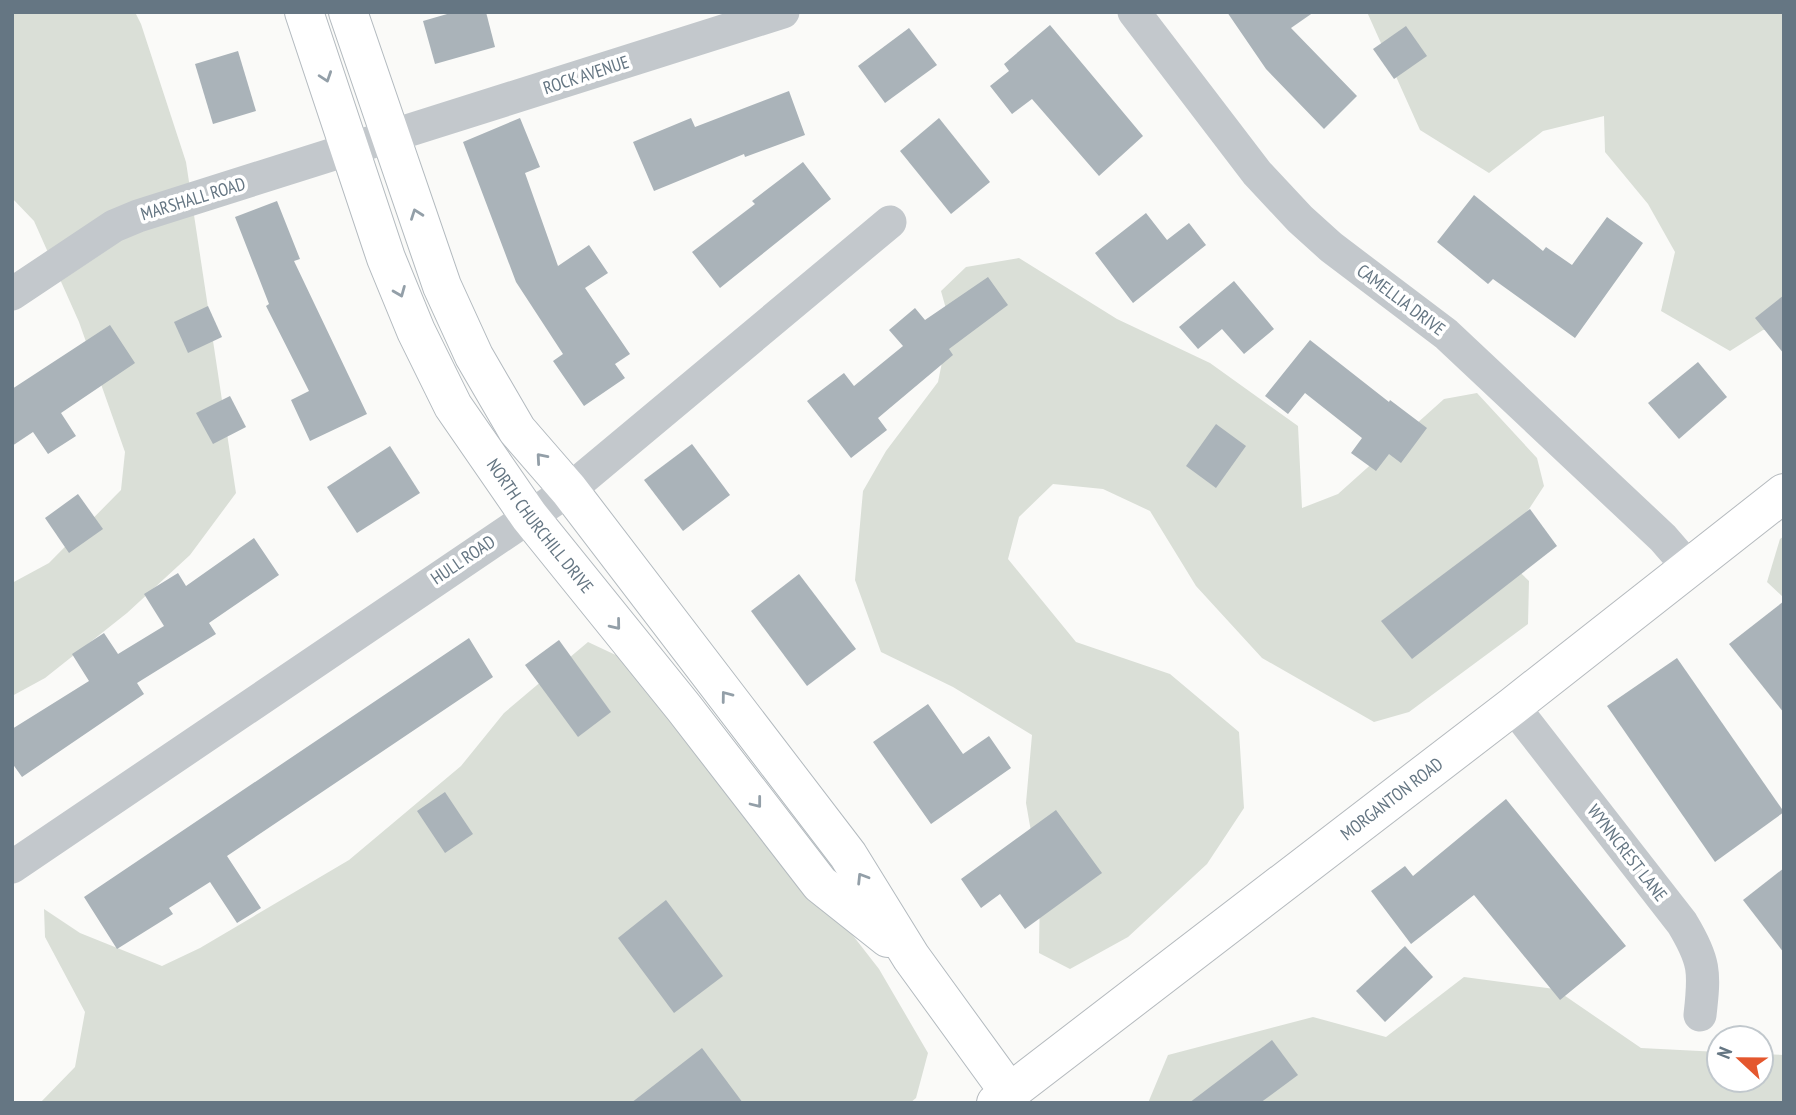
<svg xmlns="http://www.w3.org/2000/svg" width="1796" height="1115" font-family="'PT Sans Narrow',sans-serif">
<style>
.green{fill:#dadfd7}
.building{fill:#aab3b9}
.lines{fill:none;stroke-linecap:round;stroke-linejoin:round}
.secondary-casing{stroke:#b3babf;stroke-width:40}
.primary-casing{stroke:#b5babe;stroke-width:40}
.street{stroke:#c3c8cc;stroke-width:33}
.secondary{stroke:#fff;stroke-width:38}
.primary{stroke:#fff;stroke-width:38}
.oneway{stroke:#939fa8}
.labels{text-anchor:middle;stroke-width:7;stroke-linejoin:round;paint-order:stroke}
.street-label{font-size:18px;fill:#657683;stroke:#fff}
</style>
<rect width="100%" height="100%" fill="#fafaf8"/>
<g class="green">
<path d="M 12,12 L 135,12 L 141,24 L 186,162 L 236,493 L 190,555 L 127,613 L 45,678 L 12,696 L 12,583 L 49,563 L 121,490 L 125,452 L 79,322 L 34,221 L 12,198 Z"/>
<path d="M 1367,12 L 1784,12 L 1784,330 L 1763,330 L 1730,351 L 1661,311 L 1675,252 L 1648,204 L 1605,152 L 1604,116 L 1543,131 L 1489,173 L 1420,130 Z"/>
<path d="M 1019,258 L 1117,319 L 1210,363 L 1298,426 L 1302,508 L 1338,494 L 1444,399 L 1477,393 L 1537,458 L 1544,486 L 1529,509 L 1496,549 L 1529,581 L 1528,624 L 1409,712 L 1374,722 L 1262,658 L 1196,586 L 1150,511 L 1103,489 L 1053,484 L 1019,517 L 1008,559 L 1076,642 L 1170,674 L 1239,732 L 1244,808 L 1207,864 L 1128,937 L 1070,969 L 1039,953 L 1040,883 L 1026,803 L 1032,735 L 953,687 L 881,652 L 855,580 L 863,491 L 886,451 L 938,382 L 950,323 L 941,291 L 966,267 Z"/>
<path d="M 1784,536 L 1784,598 L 1767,582 L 1780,539 Z"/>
<path d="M 588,642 L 637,665 L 679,712 L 879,969 L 928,1053 L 916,1098 L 910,1103 L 40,1103 L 75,1067 L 85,1012 L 45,937 L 44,909 L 80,933 L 162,966 L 200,948 L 349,860 L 461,766 L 504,713 Z"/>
<path d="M 1464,977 L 1555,989 L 1641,1048 L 1719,1052 L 1719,1080 L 1761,1080 L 1761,1054 L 1784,1055 L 1784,1103 L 1148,1103 L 1168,1055 L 1313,1017 L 1386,1037 Z"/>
</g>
<g class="building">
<path d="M 454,12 L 486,12 L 495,47 L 435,64 L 423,21 Z"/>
<path d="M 1227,12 L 1314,12 L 1291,28 L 1357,96 L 1324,129 L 1266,69 Z"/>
<path d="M 1050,25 L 1143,136 L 1099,176 L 1032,99 L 1012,114 L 990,86 L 1009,71 L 1004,64 Z"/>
<path d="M 1406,26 L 1427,56 L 1394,79 L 1373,49 Z"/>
<path d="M 909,28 L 937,65 L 885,103 L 858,66 Z"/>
<path d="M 238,51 L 256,111 L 213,124 L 195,64 Z"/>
<path d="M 789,91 L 805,135 L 745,157 L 744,154 L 654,191 L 633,142 L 691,118 L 695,127 Z"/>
<path d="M 520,118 L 540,167 L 525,173 L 558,266 L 589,245 L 608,273 L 585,288 L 630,354 L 615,364 L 625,378 L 584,406 L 553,361 L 563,354 L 516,282 L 463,142 Z"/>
<path d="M 939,118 L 990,182 L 951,214 L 900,151 Z"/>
<path d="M 803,162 L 831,199 L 720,288 L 692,252 L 755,204 L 752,201 Z"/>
<path d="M 1474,195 L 1543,251 L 1546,247 L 1572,265 L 1607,217 L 1643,243 L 1575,338 L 1493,279 L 1488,284 L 1437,242 Z"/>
<path d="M 277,201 L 300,259 L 294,261 L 367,414 L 310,441 L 291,400 L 309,391 L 266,306 L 269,304 L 235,217 Z"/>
<path d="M 1146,213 L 1167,240 L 1189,223 L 1206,245 L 1133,303 L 1095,253 Z"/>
<path d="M 988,277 L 1008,305 L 949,349 L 953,355 L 878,418 L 887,430 L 851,458 L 807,401 L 844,373 L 854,386 L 903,346 L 889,330 L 915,308 L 925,320 Z"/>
<path d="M 1234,281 L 1274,329 L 1244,354 L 1222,329 L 1198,349 L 1179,327 Z"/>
<path d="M 1784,295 L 1784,354 L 1755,318 Z"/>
<path d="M 208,306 L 222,337 L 188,353 L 174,322 Z"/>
<path d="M 110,325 L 135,363 L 61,413 L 76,436 L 48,454 L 33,432 L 12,446 L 12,389 Z"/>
<path d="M 1310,340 L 1389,402 L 1390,400 L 1427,428 L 1401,463 L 1389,454 L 1376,471 L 1351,453 L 1362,438 L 1305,393 L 1288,414 L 1265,396 Z"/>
<path d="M 1698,362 L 1727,397 L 1679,439 L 1648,403 Z"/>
<path d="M 230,396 L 246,427 L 213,444 L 196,413 Z"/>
<path d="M 1216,424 L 1246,446 L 1216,488 L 1186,466 Z"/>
<path d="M 692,444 L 730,495 L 683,531 L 644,480 Z"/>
<path d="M 390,446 L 420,493 L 357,533 L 327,487 Z"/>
<path d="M 78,494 L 103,529 L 69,553 L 45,518 Z"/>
<path d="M 1530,509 L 1557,546 L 1412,659 L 1381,621 Z"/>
<path d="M 254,538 L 279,575 L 209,623 L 216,634 L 137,683 L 144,694 L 22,777 L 12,763 L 12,729 L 89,681 L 72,654 L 104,633 L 118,654 L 164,626 L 144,594 L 178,573 L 186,586 Z"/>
<path d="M 799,574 L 856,649 L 807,686 L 751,611 Z"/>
<path d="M 1784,601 L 1784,713 L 1729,644 Z"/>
<path d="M 469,638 L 493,677 L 227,856 L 261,908 L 237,923 L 210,882 L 169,908 L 173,914 L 117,949 L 84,897 Z"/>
<path d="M 559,640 L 611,712 L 578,737 L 525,665 Z"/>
<path d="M 1677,658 L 1784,812 L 1715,862 L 1607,706 Z"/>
<path d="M 928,704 L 963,754 L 989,736 L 1011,768 L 931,824 L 873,742 Z"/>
<path d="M 445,792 L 473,834 L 445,853 L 417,811 Z"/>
<path d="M 1506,799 L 1626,946 L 1560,1000 L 1474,895 L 1411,944 L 1371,891 L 1405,866 L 1413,876 Z"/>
<path d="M 1056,810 L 1102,873 L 1025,929 L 1000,894 L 981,908 L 961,879 Z"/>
<path d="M 1784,868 L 1784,953 L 1743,900 Z"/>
<path d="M 666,900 L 723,976 L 674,1013 L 618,938 Z"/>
<path d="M 1405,946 L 1433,977 L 1385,1022 L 1356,991 Z"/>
<path d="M 1272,1040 L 1298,1075 L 1260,1103 L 1189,1103 Z"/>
<path d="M 702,1048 L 743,1103 L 631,1103 Z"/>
</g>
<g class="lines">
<defs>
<g id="secondary">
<path id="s1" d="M 304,12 L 386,258 L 416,331 L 453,406 L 529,516 L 684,708 L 820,884 L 888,938"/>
<path d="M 348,12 L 442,286 L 474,356 L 517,430 L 569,490 L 848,855 L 911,957 L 1009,1092"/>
</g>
<g id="primary">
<path id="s2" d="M 996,1103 L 1513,706 L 1784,493"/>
</g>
</defs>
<use href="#secondary" class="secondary-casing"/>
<use href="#primary" class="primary-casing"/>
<g class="street">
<path d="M 1134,12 L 1257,173 L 1300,219 L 1331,247 L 1446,334 L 1663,538 L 1689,568"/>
<path d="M 12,294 L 114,226 L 138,216 L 783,12"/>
<path d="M 1513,706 L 1682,923 C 1705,961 1705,972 1700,1015"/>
<path d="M 12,867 L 569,490 L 890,222"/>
</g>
<use href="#secondary" class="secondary"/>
<use href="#primary" class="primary"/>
</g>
<defs><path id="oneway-chevron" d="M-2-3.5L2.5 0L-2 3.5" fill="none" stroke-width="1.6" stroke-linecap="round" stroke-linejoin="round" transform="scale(1.75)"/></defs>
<g class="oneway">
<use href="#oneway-chevron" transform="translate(326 77) rotate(71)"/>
<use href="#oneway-chevron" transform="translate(416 214) rotate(-110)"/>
<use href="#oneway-chevron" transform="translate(400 292) rotate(68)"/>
<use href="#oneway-chevron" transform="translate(541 458) rotate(-131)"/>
<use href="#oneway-chevron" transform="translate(616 625) rotate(51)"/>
<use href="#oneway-chevron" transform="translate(726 696) rotate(-127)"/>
<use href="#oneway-chevron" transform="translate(757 803) rotate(52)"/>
<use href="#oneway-chevron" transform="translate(862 878) rotate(-122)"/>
</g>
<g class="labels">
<g class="street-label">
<text transform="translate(586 75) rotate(-18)" y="6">ROCK AVENUE</text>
<text transform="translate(193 199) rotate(-17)" y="6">MARSHALL ROAD</text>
<text transform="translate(1401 300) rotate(37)" y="6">CAMELLIA DRIVE</text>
<text dy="6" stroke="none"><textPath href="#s1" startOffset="570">NORTH CHURCHILL DRIVE</textPath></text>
<text transform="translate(463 560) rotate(-34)" y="6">HULL ROAD</text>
<text dy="6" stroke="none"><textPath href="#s2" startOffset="499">MORGANTON ROAD</textPath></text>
<text transform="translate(1627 853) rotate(52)" y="6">WYNNCREST LANE</text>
</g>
</g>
<rect width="1796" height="1115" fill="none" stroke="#657683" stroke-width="28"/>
<g transform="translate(1740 1059) rotate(292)"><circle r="33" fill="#ffffff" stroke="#c1c8cd" stroke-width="2"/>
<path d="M0-5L12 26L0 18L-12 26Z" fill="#e4572e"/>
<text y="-10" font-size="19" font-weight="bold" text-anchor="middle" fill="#657683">N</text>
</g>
</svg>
